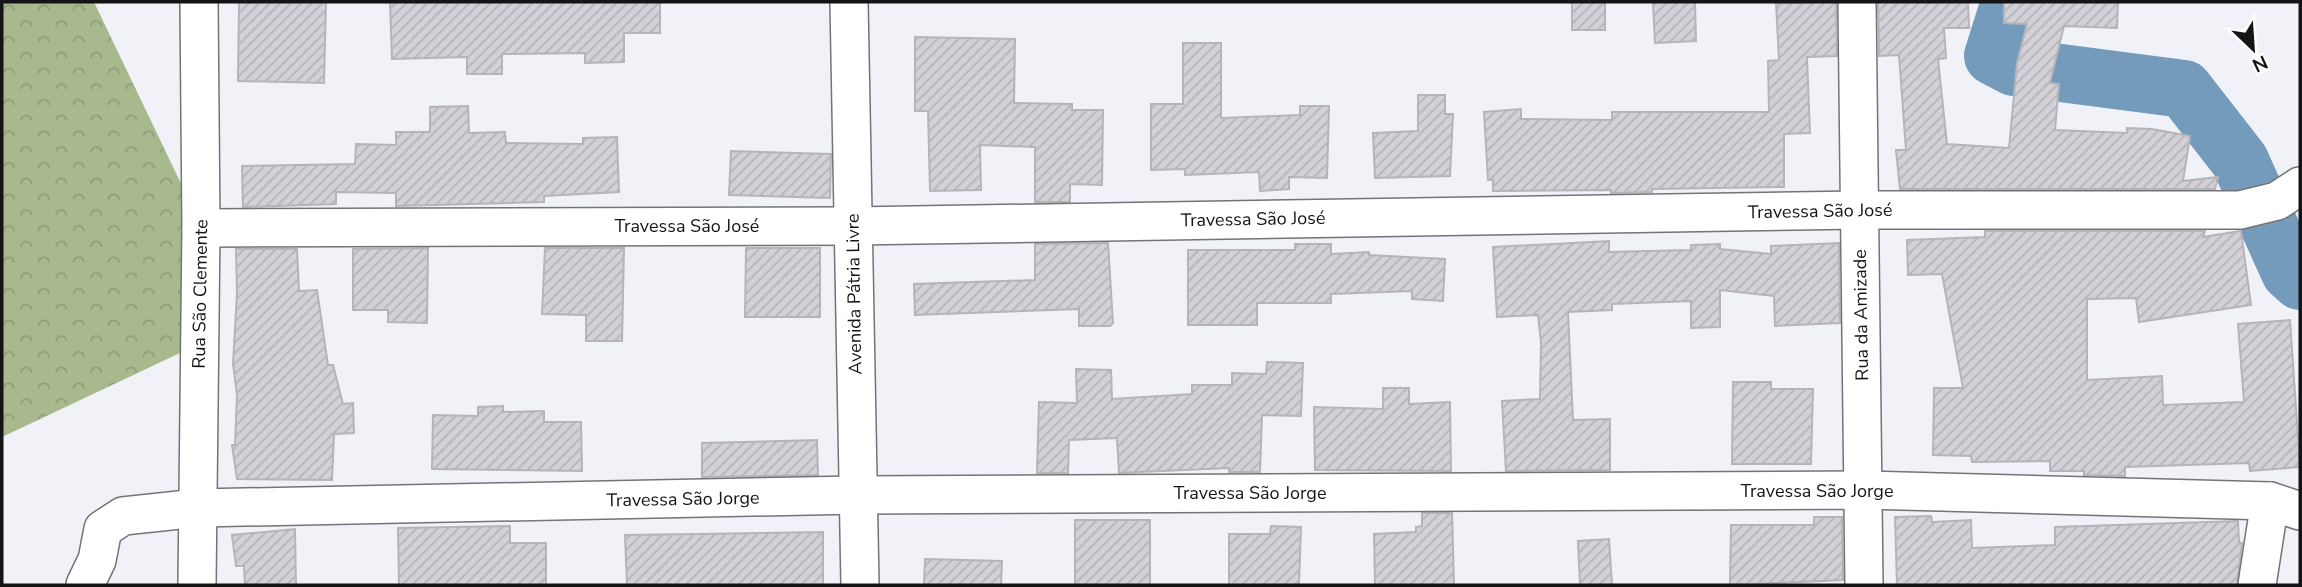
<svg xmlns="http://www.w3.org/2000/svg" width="2302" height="587" font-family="'Nunito Sans',sans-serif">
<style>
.forest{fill:url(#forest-crowns)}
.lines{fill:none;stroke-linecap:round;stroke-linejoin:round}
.river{stroke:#759bbc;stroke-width:58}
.building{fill:url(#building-hatch);stroke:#b5b4b9;stroke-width:2}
.street-casing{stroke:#737479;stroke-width:40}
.street{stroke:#fff;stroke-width:37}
.labels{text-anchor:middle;stroke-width:6;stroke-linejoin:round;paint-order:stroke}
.street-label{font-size:18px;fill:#141416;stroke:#fff}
</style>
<defs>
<pattern id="forest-crowns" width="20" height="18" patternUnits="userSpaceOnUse" patternTransform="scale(1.75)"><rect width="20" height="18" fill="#a7b98d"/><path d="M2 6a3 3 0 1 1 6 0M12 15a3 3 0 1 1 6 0" fill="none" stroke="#8f9e79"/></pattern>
<pattern id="building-hatch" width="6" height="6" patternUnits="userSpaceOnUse" patternTransform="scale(1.75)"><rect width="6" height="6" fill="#d3d1d7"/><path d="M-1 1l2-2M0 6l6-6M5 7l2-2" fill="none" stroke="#b4b3b8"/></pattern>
</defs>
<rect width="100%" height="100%" fill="#f0f2f8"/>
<path class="forest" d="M 2,2 L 94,2 L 186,194 L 180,353 L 2,437 Z"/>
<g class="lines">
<path class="river" d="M 2010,2 L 1993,56 L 2014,67 L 2184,89 L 2240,161 L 2290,272 L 2300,281"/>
</g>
<g class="building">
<path d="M 239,2 L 326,2 L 324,83 L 238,81 Z"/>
<path d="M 390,2 L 660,2 L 660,33 L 624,33 L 624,62 L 585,63 L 585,53 L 502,54 L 502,74 L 467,74 L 467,57 L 392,59 Z"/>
<rect x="1572" y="2" width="33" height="28"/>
<path d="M 1653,2 L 1695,2 L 1696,41 L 1655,43 Z"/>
<path d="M 1836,2 L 1837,56 L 1807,57 L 1810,133 L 1784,134 L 1784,187 L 1652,189 L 1652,192 L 1611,193 L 1611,190 L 1493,191 L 1493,180 L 1488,180 L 1484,112 L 1521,109 L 1521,119 L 1612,120 L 1612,112 L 1769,112 L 1768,61 L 1779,60 L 1776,3 Z"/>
<path d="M 1878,2 L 1968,2 L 1969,28 L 1944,28 L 1946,58 L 1938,59 L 1947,144 L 2009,148 L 2017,63 L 2027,24 L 2004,23 L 2004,2 L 2118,2 L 2117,28 L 2064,26 L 2050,83 L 2059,84 L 2055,130 L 2127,133 L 2127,128 L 2152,129 L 2190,136 L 2183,181 L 2218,177 L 2215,189 L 1900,189 L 1896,150 L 1906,150 L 1899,55 L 1879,56 Z"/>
<path d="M 915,37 L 1015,39 L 1014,103 L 1072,104 L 1072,110 L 1103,110 L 1102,185 L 1070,184 L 1070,202 L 1035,202 L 1035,147 L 980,145 L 981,190 L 930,191 L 928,111 L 915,111 Z"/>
<path d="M 1183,43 L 1221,43 L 1221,118 L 1300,115 L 1300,106 L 1329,106 L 1327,178 L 1289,177 L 1289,189 L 1260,191 L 1259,172 L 1185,175 L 1185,169 L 1151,170 L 1151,104 L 1183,104 Z"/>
<path d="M 1418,95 L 1445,95 L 1445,114 L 1453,114 L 1450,176 L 1375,178 L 1373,133 L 1418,131 Z"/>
<path d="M 468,106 L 469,133 L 505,132 L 506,143 L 583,144 L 583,138 L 617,137 L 619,192 L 544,196 L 544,202 L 396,206 L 396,193 L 336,192 L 336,204 L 243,207 L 242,166 L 355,164 L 356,144 L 396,145 L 396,132 L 430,132 L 430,107 Z"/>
<path d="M 731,151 L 831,154 L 830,198 L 729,195 Z"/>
<path d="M 1985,231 L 2205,231 L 2203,237 L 2241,231 L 2251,305 L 2139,322 L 2136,298 L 2087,299 L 2087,380 L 2162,376 L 2163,405 L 2244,402 L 2238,324 L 2290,320 L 2300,467 L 2250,471 L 2249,463 L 2125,467 L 2125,476 L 2084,475 L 2084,471 L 2050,471 L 2050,461 L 1972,462 L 1971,456 L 1933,455 L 1934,388 L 1963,388 L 1942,274 L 1908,275 L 1907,240 L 1985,237 Z"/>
<path d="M 1609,241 L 1609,252 L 1691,250 L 1691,245 L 1720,244 L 1720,249 L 1771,254 L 1771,246 L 1839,243 L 1840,323 L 1775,326 L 1774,296 L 1720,290 L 1720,327 L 1691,328 L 1691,301 L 1612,304 L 1612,310 L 1568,312 L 1573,420 L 1610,419 L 1610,470 L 1506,471 L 1502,401 L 1540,399 L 1541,343 L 1538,315 L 1497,317 L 1493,247 Z"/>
<path d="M 1108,243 L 1113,323 L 1110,326 L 1079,326 L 1079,309 L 915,315 L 914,284 L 1035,280 L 1035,244 Z"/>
<path d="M 1295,244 L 1331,244 L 1331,254 L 1369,252 L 1369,255 L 1445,259 L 1443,301 L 1412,299 L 1412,291 L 1331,294 L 1331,303 L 1257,303 L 1257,325 L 1188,325 L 1188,250 L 1295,250 Z"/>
<path d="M 428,248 L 427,323 L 388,322 L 388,310 L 353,310 L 353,249 Z"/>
<path d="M 545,248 L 624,248 L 622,341 L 586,341 L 586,315 L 542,314 Z"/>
<path d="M 746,248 L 820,248 L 820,317 L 745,317 Z"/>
<path d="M 236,249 L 297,249 L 299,291 L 317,290 L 328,365 L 333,365 L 343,404 L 353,403 L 354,433 L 334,434 L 332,480 L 237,479 L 232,445 L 235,445 L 237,394 L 233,364 L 237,293 Z"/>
<path d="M 1267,362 L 1303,363 L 1301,416 L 1262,415 L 1260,472 L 1229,472 L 1229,468 L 1119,473 L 1117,438 L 1069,440 L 1068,473 L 1037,473 L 1039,402 L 1077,403 L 1076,369 L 1111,370 L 1112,399 L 1192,394 L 1192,385 L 1232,385 L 1232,373 L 1266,374 Z"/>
<path d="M 1733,382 L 1771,382 L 1771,389 L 1813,389 L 1811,464 L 1732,464 Z"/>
<path d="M 1383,388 L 1409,388 L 1409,404 L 1450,402 L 1451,471 L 1315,470 L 1314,407 L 1383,409 Z"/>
<path d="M 503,406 L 503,412 L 544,411 L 544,422 L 581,422 L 582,471 L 432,469 L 433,415 L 478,416 L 478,407 Z"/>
<path d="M 817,440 L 818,475 L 702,477 L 702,443 Z"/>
<path d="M 1422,513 L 1452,513 L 1454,585 L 1375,585 L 1374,534 L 1416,532 L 1416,527 L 1422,526 Z"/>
<path d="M 1931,516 L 1932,522 L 1971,520 L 1972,548 L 2055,545 L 2055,527 L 2238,521 L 2239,542 L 2242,543 L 2237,585 L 1897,585 L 1895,517 Z"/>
<path d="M 1814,517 L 1842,517 L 1843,580 L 1730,585 L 1731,525 L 1814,525 Z"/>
<rect x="1075" y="520" width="75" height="65"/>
<path d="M 510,526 L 510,543 L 546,543 L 546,585 L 399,585 L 398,528 Z"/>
<path d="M 1271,526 L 1301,527 L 1299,585 L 1229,585 L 1229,534 L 1270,534 Z"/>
<path d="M 295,529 L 296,585 L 245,585 L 244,566 L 236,566 L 232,535 Z"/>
<path d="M 823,532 L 823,585 L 627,585 L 625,535 Z"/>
<path d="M 1609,539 L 1612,585 L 1580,585 L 1578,541 Z"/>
<path d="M 925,559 L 1002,561 L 1001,585 L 924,585 Z"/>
</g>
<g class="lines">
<defs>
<g id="street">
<path d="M 849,2 L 860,585"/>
<path d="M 1857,2 L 1864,585"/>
<path d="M 201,228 L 853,226 L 1859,210 L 2240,210 L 2277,201 L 2300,186"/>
<path d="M 85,585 L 97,560 L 103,529 L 123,516 L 198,508 L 857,495 L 1865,490 L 2270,501 L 2300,511"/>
<path d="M 197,585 L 201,228 L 199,2"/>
<path d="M 2257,585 L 2270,501"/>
</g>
</defs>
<use href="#street" class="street-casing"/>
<use href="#street" class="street"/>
</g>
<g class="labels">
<g class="street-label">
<text transform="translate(1820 211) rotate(-1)" y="6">Travessa São José</text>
<text transform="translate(1253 219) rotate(-1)" y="6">Travessa São José</text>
<text x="687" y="232">Travessa São José</text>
<text transform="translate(200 294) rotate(-89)" y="6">Rua São Clemente</text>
<text transform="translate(854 294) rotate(-91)" y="6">Avenida Pátria Livre</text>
<text transform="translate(1861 315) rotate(-91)" y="6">Rua da Amizade</text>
<text x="1817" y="497">Travessa São Jorge</text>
<text x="1250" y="499">Travessa São Jorge</text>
<text transform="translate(683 499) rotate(-1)" y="6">Travessa São Jorge</text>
</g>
</g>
<rect width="2302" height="587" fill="none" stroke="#141416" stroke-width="7"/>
<g transform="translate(2253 49) rotate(155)" stroke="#ffffff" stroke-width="5" paint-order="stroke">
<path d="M0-5L12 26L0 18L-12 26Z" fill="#141416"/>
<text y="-10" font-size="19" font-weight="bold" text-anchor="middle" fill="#141416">N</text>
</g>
</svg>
